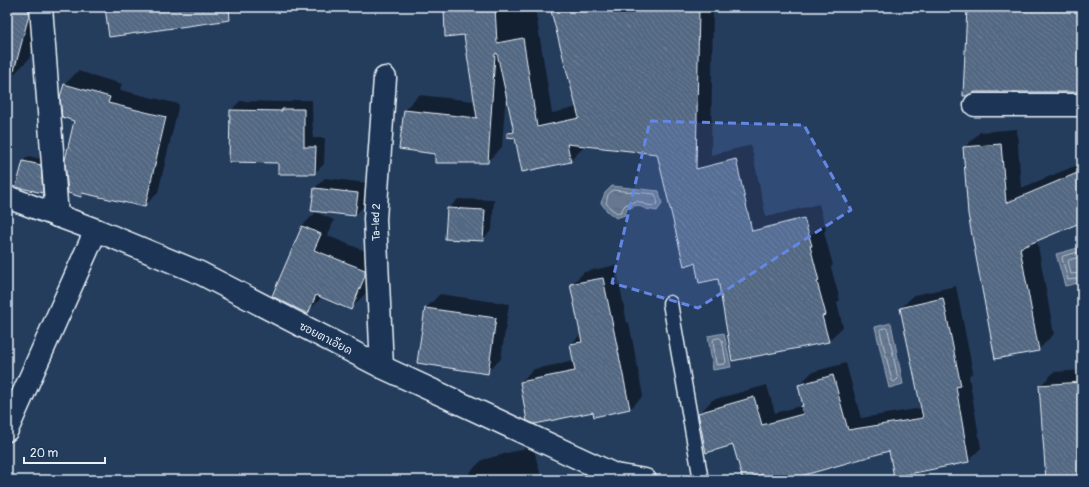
<svg xmlns="http://www.w3.org/2000/svg" width="1089" height="487" font-family="Pangolin,'Playpen Sans Thai',sans-serif">
<style>
.water{fill:url(#water-ripples);stroke:#99a8ba}
.shadow{fill:#0007}
.lines{fill:none;stroke-linecap:round;stroke-linejoin:round}
.shore{stroke:#b4c1ce;stroke-width:1}
.building{fill:url(#building-back-hatch);stroke:#e8f1f8}
.service-casing{stroke:#e8f1f8;stroke-width:17}
.minor-casing{stroke:#e8f1f8;stroke-width:25}
.tertiary-casing{stroke:#e8f1f8;stroke-width:25}
.service{stroke:#1d3557;stroke-width:14}
.minor{stroke:#1d3557;stroke-width:22}
.tertiary{stroke:#1d3557;stroke-width:22}
.marked{fill:#6487e3;fill-opacity:0.2;stroke:#6487e3;stroke-width:3;stroke-dasharray:8 5;stroke-linejoin:round}
.labels{text-anchor:middle;stroke-width:4;stroke-linejoin:round;paint-order:stroke}
.street-label{font-size:11px;fill:#e8f1f8;stroke:#1d3557}
</style>
<defs>
<pattern id="water-ripples" width="26" height="14" patternUnits="userSpaceOnUse"><rect width="26" height="14" fill="#657890"/><path d="M2 4q2-2 4 0t4 0M15 11q2-2 4 0t4 0" fill="none" stroke="#576270"/></pattern>
<pattern id="building-back-hatch" width="6" height="6" patternUnits="userSpaceOnUse"><rect width="6" height="6" fill="#536782"/><path d="M-1 5l2 2M0 0l6 6M5-1l2 2" fill="none" stroke="#6c7d94"/></pattern>
</defs>
<rect width="100%" height="100%" fill="#253d5d"/>
<filter id="ink" filterUnits="userSpaceOnUse"><feTurbulence type="fractalNoise" baseFrequency=".025" numOctaves="2"/><feDisplacementMap in="SourceGraphic" scale="8" xChannelSelector="R" yChannelSelector="G"/><feConvolveMatrix kernelMatrix="1 2 1 2 8 2 1 2 1" color-interpolation-filters="sRGB"/></filter>
<g filter="url(#ink)">
<g class="water">
<path d="M 612,186 L 659,191 L 662,204 L 657,211 L 646,209 L 637,205 L 627,209 L 625,215 L 616,218 L 607,211 L 601,203 L 605,193 Z"/>
<path d="M 1082,247 L 1082,282 L 1065,286 L 1056,254 Z"/>
<path d="M 891,323 L 903,384 L 889,388 L 875,327 Z"/>
<path d="M 724,333 L 731,367 L 713,370 L 708,336 Z"/>
</g>
<g class="shadow">
<path d="M 7,7 L 43,7 L 29,59 L 12,76 L 7,93 Z"/>
<path d="M 445,7 L 535,7 L 552,113 L 578,107 L 551,7 L 713,7 L 711,155 L 751,145 L 766,217 L 819,204 L 826,230 L 824,232 L 833,265 L 831,267 L 840,300 L 837,303 L 843,327 L 828,341 L 718,277 L 696,262 L 657,153 L 585,146 L 570,161 L 508,134 L 514,128 L 506,92 L 502,147 L 487,162 L 436,153 L 400,149 L 404,110 L 419,95 L 475,101 L 465,34 Z"/>
<path d="M 78,71 L 122,84 L 120,90 L 179,104 L 158,193 L 144,206 L 84,192 L 81,196 L 75,120 L 61,97 L 65,84 Z"/>
<path d="M 293,100 L 312,100 L 313,138 L 325,138 L 324,164 L 315,173 L 279,162 L 231,110 L 240,101 L 290,102 Z"/>
<path d="M 1017,129 L 1021,188 L 1082,163 L 1082,221 L 1037,240 L 1054,334 L 1038,350 L 964,148 L 980,132 Z"/>
<path d="M 29,156 L 45,160 L 47,187 L 42,192 L 23,161 Z"/>
<path d="M 325,178 L 368,183 L 365,205 L 355,215 L 315,188 Z"/>
<path d="M 458,199 L 494,200 L 492,230 L 482,240 L 448,209 Z"/>
<path d="M 316,212 L 334,220 L 328,236 L 378,256 L 379,261 L 365,294 L 351,308 L 322,297 L 307,313 L 302,226 Z"/>
<path d="M 616,265 L 627,323 L 629,322 L 643,396 L 630,409 L 593,411 L 521,382 L 534,369 L 574,361 L 571,344 L 581,334 L 571,285 L 584,272 Z"/>
<path d="M 956,286 L 973,372 L 969,376 L 981,448 L 968,461 L 889,450 L 810,473 L 811,474 L 805,480 L 767,480 L 765,473 L 734,444 L 699,414 L 712,400 L 767,385 L 775,413 L 803,405 L 799,385 L 812,372 L 846,363 L 861,418 L 922,408 L 901,308 L 914,295 Z"/>
<path d="M 440,294 L 509,304 L 501,359 L 487,372 L 426,308 Z"/>
<path d="M 1082,370 L 1082,480 L 1047,480 L 1040,386 L 1054,372 Z"/>
<path d="M 533,446 L 542,480 L 471,480 L 469,473 L 482,460 Z"/>
</g>
<g class="lines">
<g class="shore">
<path d="M 613,190 L 655,194 L 658,203 L 654,206 L 647,205 L 637,201 L 625,205 L 621,212 L 617,213 L 610,208 L 606,203 L 608,195 Z"/>
<path d="M 1082,251 L 1063,256 L 1062,258 L 1068,280 L 1082,278"/>
<path d="M 1082,256 L 1069,260 L 1068,261 L 1071,274 L 1082,273"/>
<path d="M 886,328 L 888,330 L 898,379 L 894,382 L 892,381 L 880,331 L 881,329 Z"/>
<path d="M 720,338 L 722,340 L 726,362 L 724,364 L 717,365 L 716,364 L 713,341 L 714,339 Z"/>
</g>
</g>
<g class="building">
<path d="M 7,7 L 29,7 L 29,15 L 14,71 L 7,70 Z"/>
<path d="M 105,7 L 229,7 L 230,20 L 109,37 Z"/>
<path d="M 444,7 L 495,7 L 497,43 L 523,38 L 537,127 L 579,118 L 550,7 L 699,7 L 696,169 L 736,159 L 752,231 L 804,218 L 812,246 L 810,246 L 819,281 L 817,282 L 826,315 L 822,316 L 829,342 L 732,361 L 718,279 L 699,283 L 695,263 L 684,266 L 657,154 L 567,144 L 571,162 L 522,172 L 515,138 L 507,137 L 507,133 L 514,132 L 497,53 L 495,54 L 488,163 L 435,163 L 435,154 L 399,149 L 404,110 L 477,118 L 464,35 L 445,37 Z"/>
<path d="M 967,7 L 1082,7 L 1082,92 L 975,92 L 967,96 L 963,96 Z"/>
<path d="M 64,84 L 110,97 L 108,103 L 166,117 L 145,207 L 82,193 L 81,197 L 68,193 L 65,160 L 74,121 L 62,117 L 60,97 Z"/>
<path d="M 282,109 L 304,109 L 304,147 L 316,147 L 315,174 L 278,174 L 278,163 L 229,162 L 230,110 L 282,111 Z"/>
<path d="M 1001,144 L 1006,203 L 1082,171 L 1082,222 L 1020,248 L 1039,351 L 995,359 L 968,214 L 963,147 Z"/>
<path d="M 23,161 L 41,165 L 43,193 L 16,187 Z"/>
<path d="M 314,188 L 358,193 L 355,216 L 311,211 Z"/>
<path d="M 447,208 L 485,210 L 483,241 L 445,239 Z"/>
<path d="M 302,226 L 321,234 L 314,250 L 365,270 L 365,276 L 351,310 L 316,295 L 308,314 L 272,296 Z"/>
<path d="M 603,278 L 630,409 L 594,417 L 593,412 L 535,424 L 527,421 L 520,382 L 575,371 L 570,344 L 582,342 L 570,284 Z"/>
<path d="M 943,298 L 961,386 L 956,387 L 969,462 L 894,477 L 889,451 L 787,480 L 766,480 L 764,474 L 743,480 L 733,445 L 706,453 L 698,413 L 754,397 L 762,425 L 803,414 L 801,406 L 803,406 L 798,385 L 833,375 L 848,430 L 923,418 L 900,308 Z"/>
<path d="M 425,308 L 496,318 L 488,374 L 417,363 Z"/>
<path d="M 1082,382 L 1082,480 L 1046,480 L 1039,385 Z"/>
</g>
<g class="lines">
<defs>
<path id="service" d="M 670,303 L 701,480"/>
<g id="minor">
<path d="M 41,7 L 57,216"/>
<path d="M 975,105 L 1082,105"/>
<path id="s1" d="M 382,367 L 375,219 L 385,78"/>
<path d="M 7,430 L 96,230"/>
</g>
<path id="tertiary" d="M 7,197 L 96,230 L 200,273 L 382,367 L 615,475 L 645,480"/>
</defs>
<use href="#service" class="service-casing"/>
<use href="#minor" class="minor-casing"/>
<use href="#tertiary" class="tertiary-casing"/>
<use href="#service" class="service"/>
<use href="#minor" class="minor"/>
<use href="#tertiary" class="tertiary"/>
</g>
</g>
<path class="marked" d="M 650,121 L 804,125 L 851,210 L 698,308 L 612,283 Z"/>
<g class="labels">
<g class="street-label">
<text dy="4" stroke="none"><textPath href="#s1" startOffset="145">Ta-Ied 2</textPath></text>
<text transform="translate(326 338) rotate(27)" y="4">ซอยตาเอียด</text>
</g>
</g>
<rect width="1089" height="487" fill="none" stroke="#1d3557" stroke-width="24"/>
<rect x="12" y="12" width="1065" height="463" fill="none" stroke="#e8f1f8" stroke-width="1.5" filter="url(#ink)"/>
<path d="M24 457v6h81v-6" fill="none" stroke="#e8f1f8" stroke-width="2"/>
<text x="30" y="457" font-size="12" fill="#e8f1f8" stroke="#1d3557" stroke-width="3" paint-order="stroke">20 m</text>
</svg>
